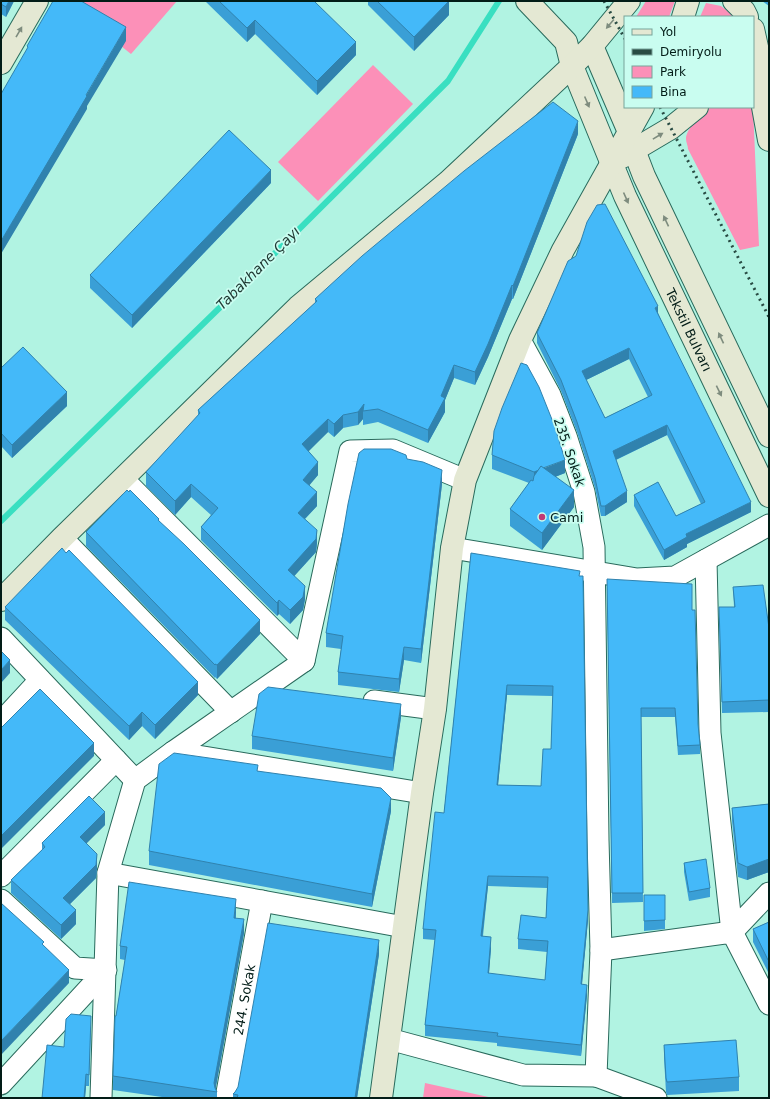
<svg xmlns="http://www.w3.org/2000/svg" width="770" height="1099" font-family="'DejaVu Sans',sans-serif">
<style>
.green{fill:#fc90b8}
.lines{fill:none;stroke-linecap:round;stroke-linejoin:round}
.stream{stroke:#39dfc1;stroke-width:6}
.street-casing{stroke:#296a5c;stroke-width:23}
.secondary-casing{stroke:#296a5c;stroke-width:24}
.street{stroke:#fff;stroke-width:21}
.secondary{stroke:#e4e8d3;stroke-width:22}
.rail{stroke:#284b43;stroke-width:3;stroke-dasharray:2 4;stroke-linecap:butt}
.wall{fill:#3a9fd6;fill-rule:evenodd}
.shaded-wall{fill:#3082ae}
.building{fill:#44b9f9;stroke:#3082ae;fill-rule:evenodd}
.oneway{fill:#7e8c7e}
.poi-dot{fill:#c13975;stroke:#c9fdf0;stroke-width:1.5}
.labels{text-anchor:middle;stroke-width:3.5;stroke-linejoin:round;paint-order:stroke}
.street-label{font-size:13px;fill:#021c17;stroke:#c9fdf0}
.poi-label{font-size:13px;fill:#021c17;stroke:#c9fdf0;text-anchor:start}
.water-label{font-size:14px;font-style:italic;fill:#1f3832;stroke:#c9fdf0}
</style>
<rect width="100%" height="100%" fill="#b1f3e2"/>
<g class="green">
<path d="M 65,1 L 177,1 L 131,54 Z"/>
<path d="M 646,1 L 675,1 L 669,17 L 636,17 Z"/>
<path d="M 706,3 L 721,6 L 735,17 L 700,17 Z"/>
<path d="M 373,65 L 413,104 L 318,201 L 278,162 Z"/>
<path d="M 711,107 L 753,107 L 759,246 L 740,250 L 688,149 C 688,146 686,142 686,139 C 686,129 702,112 711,107 Z"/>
<path d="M 425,1083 L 493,1098 L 423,1098 Z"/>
</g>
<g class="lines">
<path class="stream" d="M 1,521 L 245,283 L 448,81 L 499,1"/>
<defs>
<g id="street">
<path d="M 123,479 L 304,661"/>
<path d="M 62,538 L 231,712"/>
<path d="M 452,548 L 637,579 L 675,577 L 769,525"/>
<path d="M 706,560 L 710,733 L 732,932"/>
<path d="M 1,638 L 135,780"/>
<path d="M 374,701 L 435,709"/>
<path d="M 1,722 L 40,680"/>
<path d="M 173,752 L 422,793"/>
<path d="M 108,873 L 404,927"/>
<path d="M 1,876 L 116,760"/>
<path d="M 1,900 L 75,968 L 106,970 L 1,1084"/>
<path d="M 732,932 L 769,893"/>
<path d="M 601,950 L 732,932 L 769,1004"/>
<path d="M 389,1039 L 523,1075 L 596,1076 L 601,950 L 598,840 L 594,547 L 584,492 L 566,436 L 550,395 L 520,340"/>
<path d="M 596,1076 L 656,1098"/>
<path d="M 101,1098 L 108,873 L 135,780 L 173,752 L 304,661 L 350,451 L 393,450 L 465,480"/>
<path id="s1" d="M 226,1098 L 262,901"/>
</g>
<g id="secondary">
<path id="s2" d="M 527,1 L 566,42 L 572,66 L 625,196 L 769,496"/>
<path d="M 734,1 L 744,11 L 747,17"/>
<path d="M 683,17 L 688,1"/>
<path d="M 753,29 L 759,56 L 763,107 L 769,140"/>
<path d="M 592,46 L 629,132 L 634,150 L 644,176 L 769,436"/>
<path d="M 1,63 L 37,1"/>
<path d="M 622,157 L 671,128 L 697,107"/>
<path d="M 1,600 L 62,538 L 298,307 L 448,182 L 572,66 L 592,46 L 629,1"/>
<path d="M 381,1098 L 422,793 L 435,709 L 452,548 L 465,480 L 520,340 L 563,250 L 643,107"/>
</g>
</defs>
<use href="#street" class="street-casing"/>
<use href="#secondary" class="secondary-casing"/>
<use href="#street" class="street"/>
<use href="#secondary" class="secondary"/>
<g class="rail">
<path d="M 604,1 L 625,39"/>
<path d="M 660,107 L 769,317"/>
</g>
</g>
<g class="wall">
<path d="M 1,1 L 14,1 L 6,17 L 1,14 Z"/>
<path d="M 205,1 L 314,1 L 356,55 L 317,95 L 255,34 L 247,42 Z"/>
<path d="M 368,1 L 449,1 L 449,15 L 414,51 L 368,5 Z"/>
<path d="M 762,1 L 769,1 L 769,6 Z"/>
<path d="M 578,134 L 513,299 L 512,299 L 488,357 L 475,385 L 454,378 L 445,400 L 445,412 L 428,443 L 378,422 L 363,425 L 363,419 L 358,425 L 343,428 L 334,437 L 328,432 L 308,451 L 318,475 L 309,485 L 317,506 L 305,519 L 317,543 L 316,552 L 294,576 L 305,599 L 303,610 L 290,624 L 279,614 L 277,616 L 201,540 L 201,527 L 211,515 L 191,497 L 175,515 L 146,486 L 146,472 L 198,416 L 198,410 L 315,303 L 315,299 Z"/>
<path d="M 271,183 L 132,328 L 90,288 L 90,275 Z"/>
<path d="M 576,256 L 658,313 L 751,512 L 687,544 L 687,547 L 664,560 L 634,506 L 634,495 L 676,516 L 701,504 L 667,435 L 616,460 L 627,502 L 605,516 L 601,516 L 595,488 L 577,432 L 561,391 L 537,343 L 537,333 ZM 629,359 L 648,397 L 605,418 L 586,380 Z"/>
<path d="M 1,368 L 67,406 L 12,458 L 1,446 Z"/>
<path d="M 492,455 L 565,473 L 555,477 L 574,507 L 542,550 L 510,526 L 510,509 L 529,483 L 492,469 Z"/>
<path d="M 407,459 L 442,484 L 421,663 L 404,660 L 399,692 L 338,685 L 338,672 L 341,649 L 326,647 L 326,633 Z"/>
<path d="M 159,521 L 260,634 L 217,679 L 215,677 L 215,678 L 86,546 L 86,532 Z"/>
<path d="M 471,553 L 580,576 L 588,920 L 582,984 L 587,995 L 581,1056 L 497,1046 L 497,1043 L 425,1036 L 425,1025 L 435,940 L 423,939 L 423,929 L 444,813 ZM 507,695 L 553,696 L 551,749 L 541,786 L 498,785 ZM 488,886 L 547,888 L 546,918 L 518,939 L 518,949 L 547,952 L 545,980 L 489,974 L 491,948 L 483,936 Z"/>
<path d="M 607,579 L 698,724 L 700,745 L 700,754 L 678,755 L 675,717 L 641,717 L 643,902 L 612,903 Z"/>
<path d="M 733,587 L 769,628 L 769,712 L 722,713 L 719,618 L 734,607 Z"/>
<path d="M 5,607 L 198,695 L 155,739 L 142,726 L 129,740 L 5,620 Z"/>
<path d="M 401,717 L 393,771 L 252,749 L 252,736 Z"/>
<path d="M 258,771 L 391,811 L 372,907 L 149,865 L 149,851 Z"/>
<path d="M 769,804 L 769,872 L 747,880 L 738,877 L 732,821 L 732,808 Z"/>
<path d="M 105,825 L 86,843 L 97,868 L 96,878 L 70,904 L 76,924 L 61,939 L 11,893 L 11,880 L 42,850 L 42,843 Z"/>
<path d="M 684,863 L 710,888 L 710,897 L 689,901 L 684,872 Z"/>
<path d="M 644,895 L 665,895 L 665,929 L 644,931 Z"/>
<path d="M 236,912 L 236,918 L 244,933 L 215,1090 L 217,1092 L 217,1098 L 169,1098 L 113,1090 L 113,1076 L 116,1016 L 125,960 L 120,959 L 120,946 Z"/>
<path d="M 769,922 L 769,972 L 768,972 L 753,942 L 753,929 Z"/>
<path d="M 379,954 L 357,1098 L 233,1098 L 233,1094 Z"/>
<path d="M 91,1027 L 89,1086 L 86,1086 L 85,1098 L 42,1098 L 64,1047 Z"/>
<path d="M 664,1045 L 739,1077 L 739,1091 L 667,1095 L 666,1092 L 664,1058 Z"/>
</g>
<g class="shaded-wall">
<path d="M 9,1 L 14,1 L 6,17 L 6,7 Z"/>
<path d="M 449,1 L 449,15 L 414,51 L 414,37 Z"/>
<path d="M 255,20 L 255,34 L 247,42 L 247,28 Z"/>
<path d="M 126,27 L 126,41 L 87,106 L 87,109 L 1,254 L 1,241 Z"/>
<path d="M 356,42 L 356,55 L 317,95 L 317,81 Z"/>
<path d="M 578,121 L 578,134 L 513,299 L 513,286 Z"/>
<path d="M 271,170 L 271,183 L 132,328 L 132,315 Z"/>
<path d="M 512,285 L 512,299 L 488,357 L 475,385 L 475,372 Z"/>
<path d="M 658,306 L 658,317 L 655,308 Z"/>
<path d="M 629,348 L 629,359 L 582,382 L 582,371 Z"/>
<path d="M 454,365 L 454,378 L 445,400 L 445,412 L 428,443 L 428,430 L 441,396 Z"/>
<path d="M 67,392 L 67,406 L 12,458 L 12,445 Z"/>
<path d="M 364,404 L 363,411 L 363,419 L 358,425 L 358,412 Z"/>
<path d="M 343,415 L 343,428 L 334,437 L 334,424 Z"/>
<path d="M 328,419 L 328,432 L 302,458 L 302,444 Z"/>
<path d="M 667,425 L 667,435 L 613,461 L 613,451 Z"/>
<path d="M 565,460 L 565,473 L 534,485 L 534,472 Z"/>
<path d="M 318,462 L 318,475 L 303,493 L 303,480 Z"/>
<path d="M 442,470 L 442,484 L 421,663 L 421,649 Z"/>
<path d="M 191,484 L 191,497 L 175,515 L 175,501 Z"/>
<path d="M 574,490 L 574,507 L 542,550 L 542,533 Z"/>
<path d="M 627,491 L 627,502 L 605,516 L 605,506 Z"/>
<path d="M 317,492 L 317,506 L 298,526 L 298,513 Z"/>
<path d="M 751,502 L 751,512 L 687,544 L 687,547 L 664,560 L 664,550 L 686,534 Z"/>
<path d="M 317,530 L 317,543 L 316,552 L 288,583 L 288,570 Z"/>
<path d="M 305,586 L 305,599 L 303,610 L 290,624 L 290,610 Z"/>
<path d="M 279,600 L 279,614 L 277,616 L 277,603 Z"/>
<path d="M 260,620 L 260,634 L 217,679 L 217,665 Z"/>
<path d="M 404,647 L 404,660 L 399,692 L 399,679 Z"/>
<path d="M 10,660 L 10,673 L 1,683 L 1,670 Z"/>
<path d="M 198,682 L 198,695 L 155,739 L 155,725 Z"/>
<path d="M 507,685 L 507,695 L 497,795 L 497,785 Z"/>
<path d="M 401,704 L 401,717 L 393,771 L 393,758 Z"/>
<path d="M 142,712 L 142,726 L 129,740 L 129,726 Z"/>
<path d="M 94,743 L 94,756 L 1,849 L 1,836 Z"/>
<path d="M 391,798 L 391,811 L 372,907 L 372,894 Z"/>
<path d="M 105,812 L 105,825 L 80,850 L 80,837 Z"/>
<path d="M 97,854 L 97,868 L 96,878 L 63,911 L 63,898 Z"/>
<path d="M 769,859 L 769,872 L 747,880 L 747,867 Z"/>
<path d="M 488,876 L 488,886 L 481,947 L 481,936 Z"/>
<path d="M 236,899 L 236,912 L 234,931 L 234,918 Z"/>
<path d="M 76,910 L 76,924 L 61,939 L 61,925 Z"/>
<path d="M 588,910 L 588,920 L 581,994 L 581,984 Z"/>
<path d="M 244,919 L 244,933 L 215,1092 L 214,1083 Z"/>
<path d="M 491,937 L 491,948 L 488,984 L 488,973 Z"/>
<path d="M 379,940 L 379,954 L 357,1098 L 355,1098 Z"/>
<path d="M 769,959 L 769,972 L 768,972 L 768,960 Z"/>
<path d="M 69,970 L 69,983 L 1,1055 L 1,1041 Z"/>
<path d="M 587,985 L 587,995 L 581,1056 L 581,1045 Z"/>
<path d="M 86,1074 L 86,1086 L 85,1098 L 84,1098 Z"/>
</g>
<g class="building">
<path d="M 1,1 L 9,1 L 6,7 L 1,4 Z"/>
<path d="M 53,1 L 81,1 L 126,27 L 86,95 L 87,96 L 1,241 L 1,94 L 28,47 L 27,46 Z"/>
<path d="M 219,1 L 314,1 L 356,42 L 317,81 L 255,20 L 247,28 Z"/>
<path d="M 377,1 L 449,1 L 414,37 Z"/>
<path d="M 553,102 L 578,121 L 513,286 L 512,285 L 488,344 L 475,372 L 454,365 L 441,396 L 445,398 L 428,430 L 378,409 L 363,411 L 364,404 L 358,412 L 343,415 L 334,424 L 328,419 L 302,444 L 318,462 L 303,480 L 317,492 L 298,513 L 317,530 L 316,539 L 288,570 L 305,586 L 303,597 L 290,610 L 279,600 L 277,603 L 201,527 L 218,508 L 191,484 L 175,501 L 146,472 L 200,413 L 198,410 L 317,301 L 315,299 L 362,256 L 464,171 Z"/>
<path d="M 229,130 L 271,170 L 132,315 L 90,275 Z"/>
<path d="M 605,204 L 658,306 L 655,308 L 751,502 L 686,534 L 687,537 L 664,550 L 634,495 L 658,482 L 676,516 L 705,502 L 667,425 L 613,451 L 627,491 L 605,506 L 601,506 L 595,478 L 577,422 L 561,380 L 537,333 L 568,261 L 576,256 L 587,222 L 597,205 ZM 629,348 L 652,395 L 605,418 L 582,371 Z"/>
<path d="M 23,347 L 67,392 L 12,445 L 1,433 L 1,368 Z"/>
<path d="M 521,363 L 527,365 L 539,387 L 555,427 L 565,460 L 543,468 L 541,466 L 539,470 L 534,472 L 492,455 L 494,431 L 502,408 Z"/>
<path d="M 364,449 L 391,449 L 406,455 L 407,459 L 423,462 L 442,470 L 421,649 L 404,647 L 399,679 L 338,672 L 343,636 L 326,633 L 348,504 L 359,453 Z"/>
<path d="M 541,466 L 574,490 L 542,533 L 510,509 L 531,480 L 533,481 L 534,476 Z"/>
<path d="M 127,490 L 129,492 L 130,490 L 159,519 L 158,520 L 184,544 L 260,620 L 217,665 L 215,664 L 215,665 L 86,532 Z"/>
<path d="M 62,548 L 66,553 L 69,550 L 198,682 L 155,725 L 142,712 L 129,726 L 5,607 Z"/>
<path d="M 471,553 L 580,571 L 579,576 L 583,576 L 588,910 L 581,984 L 587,985 L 581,1045 L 497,1036 L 498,1033 L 425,1025 L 436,930 L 423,929 L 435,812 L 444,813 ZM 507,685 L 553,686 L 551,749 L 543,749 L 541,786 L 497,785 ZM 488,876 L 548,877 L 546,918 L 521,915 L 518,939 L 548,941 L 545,980 L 488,973 L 491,937 L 481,936 Z"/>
<path d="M 607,579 L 692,584 L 692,610 L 695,610 L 698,724 L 700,745 L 678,746 L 675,708 L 641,708 L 643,893 L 612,893 Z"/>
<path d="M 763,585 L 769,628 L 769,700 L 722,702 L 719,607 L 735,607 L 733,587 Z"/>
<path d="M 1,651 L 10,660 L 1,670 Z"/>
<path d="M 268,687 L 401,704 L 393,758 L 252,736 L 259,694 Z"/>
<path d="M 40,689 L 94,743 L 1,836 L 1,728 Z"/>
<path d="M 174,753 L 258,765 L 257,771 L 381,788 L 391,798 L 372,894 L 149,851 L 159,764 Z"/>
<path d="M 89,796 L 105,812 L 80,837 L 97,854 L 96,865 L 63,898 L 76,910 L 61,925 L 11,880 L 45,847 L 42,843 Z"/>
<path d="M 769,804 L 769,859 L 747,867 L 738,863 L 732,808 Z"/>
<path d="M 706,859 L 710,888 L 689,892 L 684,863 Z"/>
<path d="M 129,882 L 236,899 L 234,918 L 244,919 L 214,1083 L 215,1088 L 217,1092 L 113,1076 L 115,1016 L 116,1016 L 127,947 L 120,946 Z"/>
<path d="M 644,895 L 665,895 L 665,920 L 644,921 Z"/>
<path d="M 1,903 L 44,942 L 42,944 L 69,970 L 1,1041 Z"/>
<path d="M 769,922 L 769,959 L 768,960 L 753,929 Z"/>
<path d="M 268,923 L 379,940 L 355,1098 L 237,1098 L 238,1095 L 233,1094 L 235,1092 L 238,1087 Z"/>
<path d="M 71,1014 L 91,1016 L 89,1075 L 86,1074 L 84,1098 L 42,1098 L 47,1045 L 64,1047 L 66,1019 Z"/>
<path d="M 736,1040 L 739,1077 L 667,1082 L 666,1078 L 664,1045 Z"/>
</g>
<defs><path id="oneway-solid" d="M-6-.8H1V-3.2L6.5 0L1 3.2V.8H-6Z"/></defs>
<g class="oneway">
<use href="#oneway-solid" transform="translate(610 24) rotate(130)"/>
<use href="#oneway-solid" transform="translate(19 32) rotate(-60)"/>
<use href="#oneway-solid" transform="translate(587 102) rotate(67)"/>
<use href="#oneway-solid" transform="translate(658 136) rotate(-31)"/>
<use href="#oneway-solid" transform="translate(626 198) rotate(66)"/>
<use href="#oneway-solid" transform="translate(666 221) rotate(-115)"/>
<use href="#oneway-solid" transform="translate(721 338) rotate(-115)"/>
<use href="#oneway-solid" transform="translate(719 391) rotate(64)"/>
</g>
<circle class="poi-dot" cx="542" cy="517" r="4"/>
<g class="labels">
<g class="street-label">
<text dy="5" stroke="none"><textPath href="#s2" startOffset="370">Tekstil Bulvarı</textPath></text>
<text transform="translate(570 452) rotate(71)" y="5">235. Sokak</text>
<text dy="5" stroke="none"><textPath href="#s1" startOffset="100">244. Sokak</textPath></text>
</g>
<g class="poi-label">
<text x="550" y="522">Cami</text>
</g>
<g class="water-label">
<text transform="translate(258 268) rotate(-45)" y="5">Tabakhane Çayı</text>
</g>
</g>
<rect width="770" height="1099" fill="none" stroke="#021c17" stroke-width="4"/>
<rect x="624" y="16" width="130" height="92" fill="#c9fdf0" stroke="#79a399"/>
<rect x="632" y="29" width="20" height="6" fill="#e4e8d3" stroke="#79a399"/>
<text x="660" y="36" font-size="12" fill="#021c17">Yol</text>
<rect x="632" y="49" width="20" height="6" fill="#284b43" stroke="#79a399"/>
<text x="660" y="56" font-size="12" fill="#021c17">Demiryolu</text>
<rect x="632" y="66" width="20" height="12" fill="#fc90b8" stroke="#79a399"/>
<text x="660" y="76" font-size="12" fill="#021c17">Park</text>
<rect x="632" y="86" width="20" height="12" fill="#44b9f9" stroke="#79a399"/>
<text x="660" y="96" font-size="12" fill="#021c17">Bina</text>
</svg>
